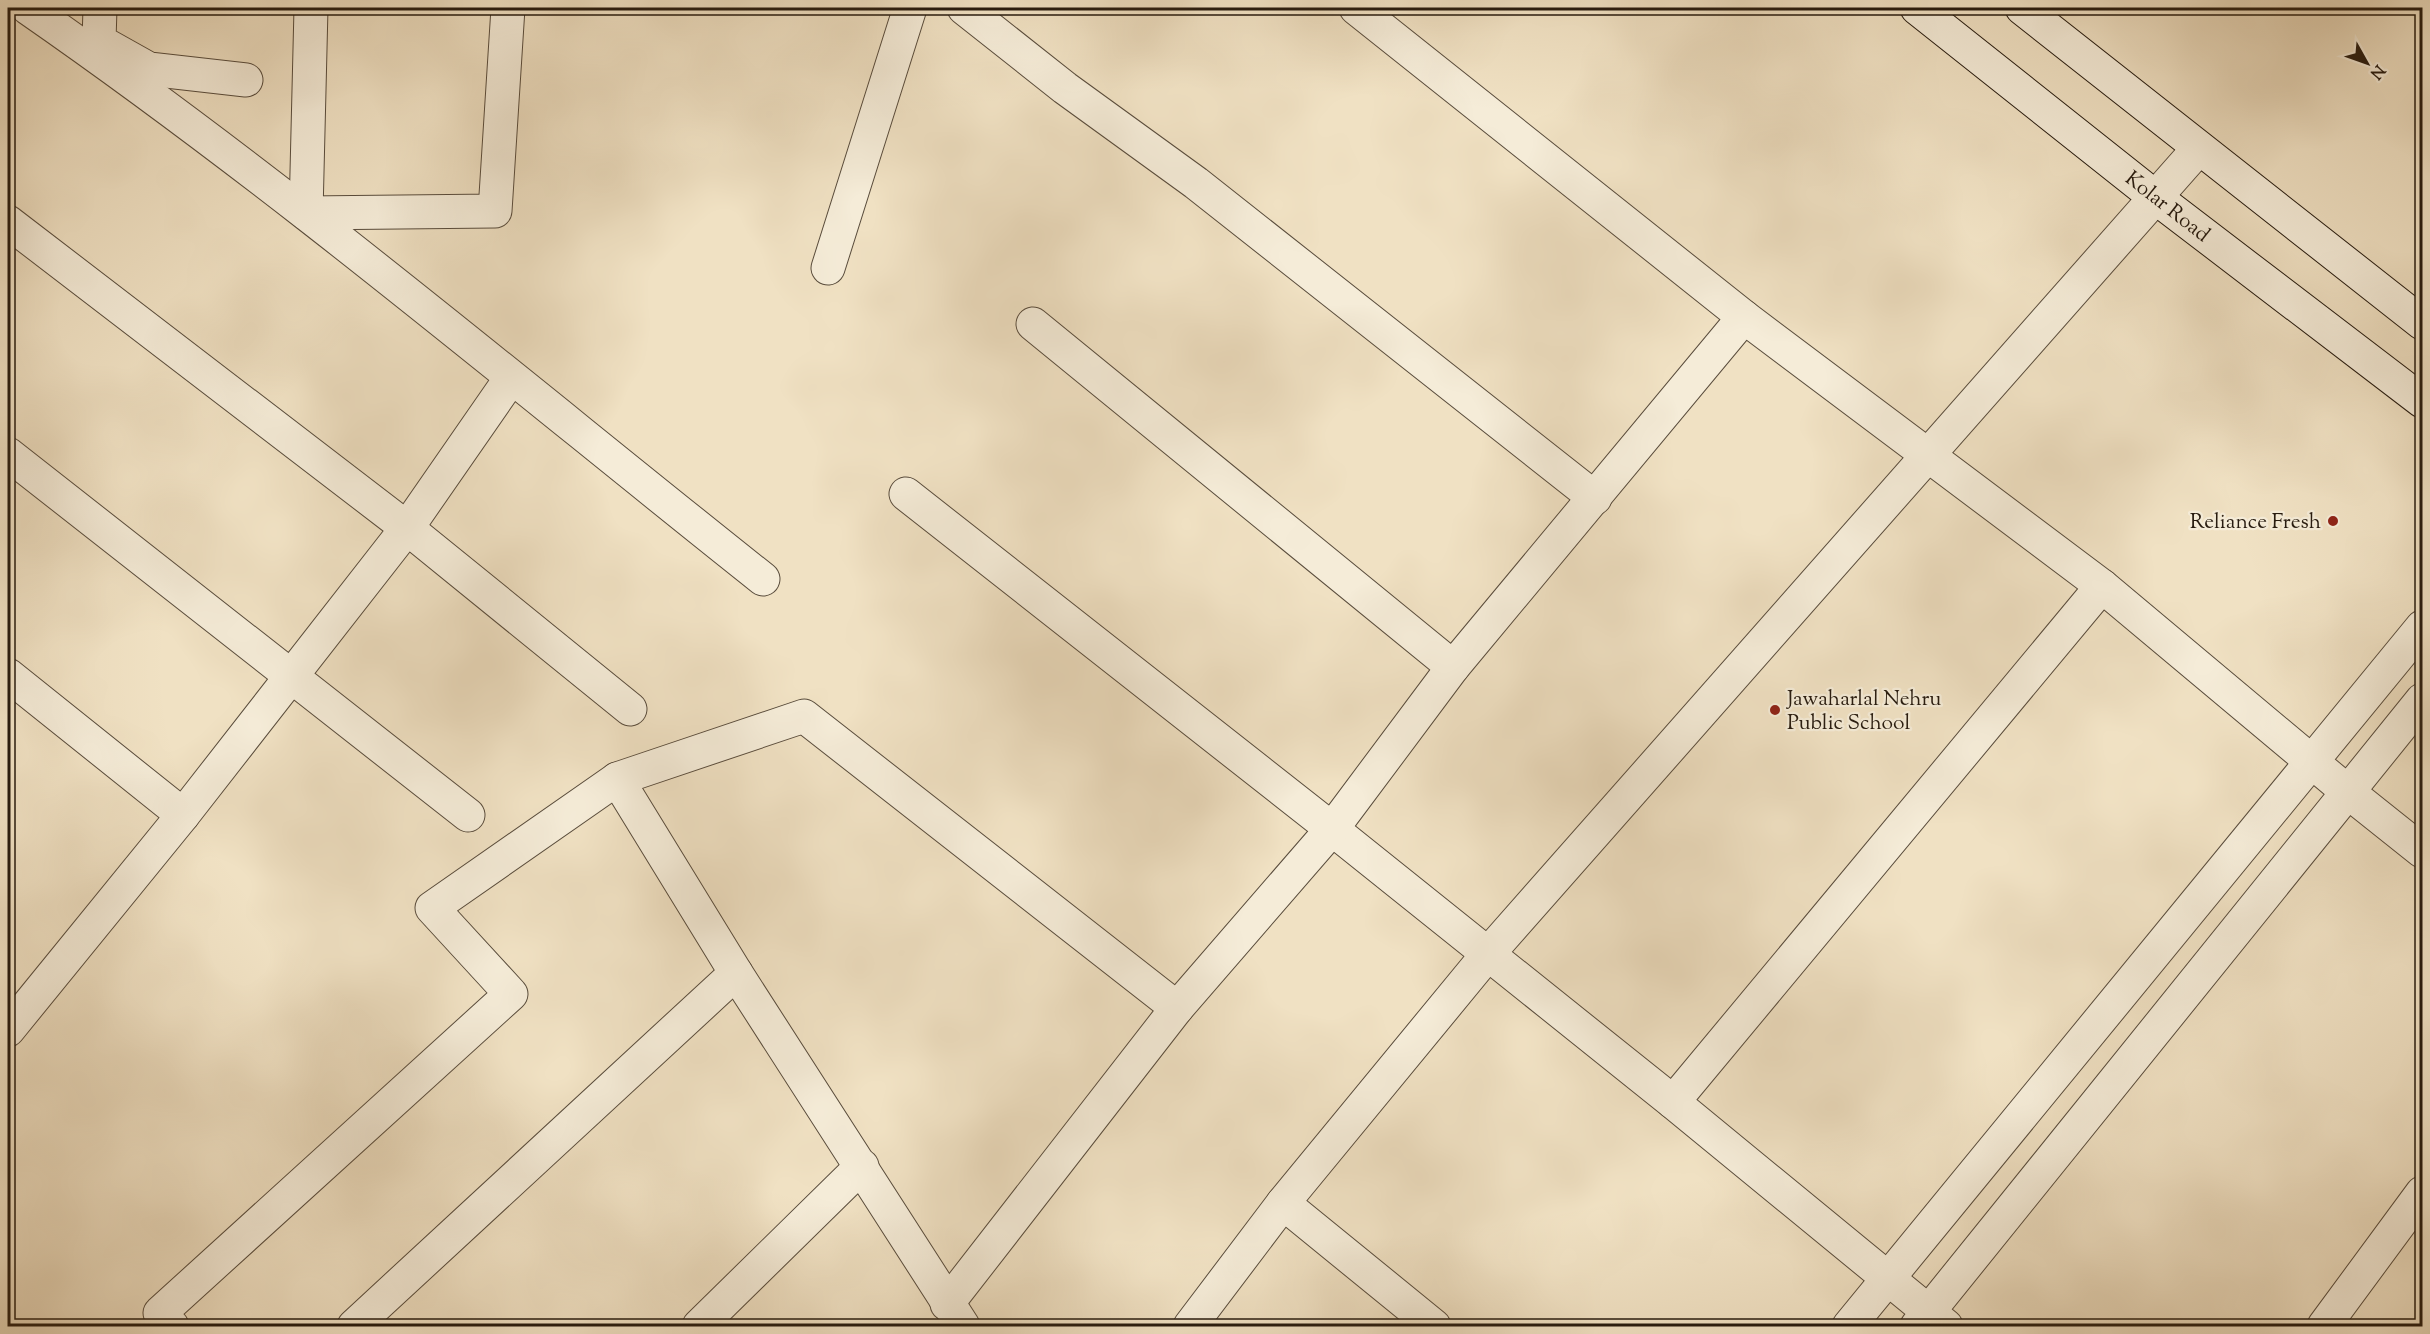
<svg xmlns="http://www.w3.org/2000/svg" width="2430" height="1334" font-family="'Sorts Mill Goudy',serif">
<style>
.lines{fill:none;stroke-linecap:round;stroke-linejoin:round}
.minor-casing{stroke:#594c3c;stroke-width:35}
.tertiary-casing{stroke:#594c3c;stroke-width:35}
.secondary-casing{stroke:#271b0f;stroke-width:35}
.minor{stroke:#f5ecd8;stroke-width:33}
.tertiary{stroke:#f5ecd8;stroke-width:33}
.secondary{stroke:#f5ecd8;stroke-width:33}
.poi-dot{fill:#8f2418;stroke:#f5ecd8;stroke-width:2}
.labels{text-anchor:middle;stroke-width:4.5;stroke-linejoin:round;paint-order:stroke}
.street-label{font-size:21px;fill:#271b0f;stroke:#f5ecd8}
.poi-label{font-size:21px;fill:#271b0f;stroke:#f5ecd8;text-anchor:end}
</style>
<rect width="100%" height="100%" fill="#f0e1c3"/>
<filter id="stains"><feTurbulence type="fractalNoise" baseFrequency=".00333" numOctaves="4"/><feColorMatrix values="0 0 0 0 .2 0 0 0 0 .09 0 0 0 0 .02 0 0 0 .5 -.17"/></filter>
<radialGradient id="worn" r=".72"><stop offset=".6" stop-color="#630" stop-opacity="0"/><stop offset="1" stop-color="#630" stop-opacity=".3"/></radialGradient>
<g class="lines">
<defs>
<g id="minor">
<path d="M 28,8 C 283,185 520,386 763,579"/>
<path d="M 100,8 L 99,41 L 149,69 L 246,80"/>
<path d="M 311,8 L 306,213 L 495,211 L 508,8"/>
<path d="M 964,8 L 1065,88 L 1196,183 L 1595,498"/>
<path d="M 1356,8 L 1744,317 L 2102,586 L 2348,792 L 2422,851"/>
<path d="M 8,222 L 407,528 L 630,709"/>
<path d="M 828,268 L 910,8"/>
<path d="M 1033,324 L 1453,667"/>
<path d="M 8,454 L 468,815"/>
<path d="M 906,494 L 1332,829 L 1673,1102 L 1946,1326"/>
<path d="M 8,675 L 183,815"/>
<path d="M 617,779 L 736,973 L 963,1326"/>
<path d="M 8,1030 L 183,815 L 407,528 L 511,378"/>
<path d="M 1673,1102 L 2102,586"/>
<path d="M 1283,1203 L 1434,1326"/>
<path d="M 947,1304 L 1177,1008 L 1332,829 L 1453,667 L 1744,317"/>
<path d="M 172,1326 L 160,1313 L 511,994 L 432,908 L 617,779 L 804,716 L 1177,1008"/>
<path d="M 354,1326 L 736,973"/>
<path d="M 699,1326 L 862,1166"/>
<path d="M 1190,1326 L 1283,1203 L 1487,955 L 2199,148"/>
<path d="M 2324,1326 L 2422,1193"/>
</g>
<g id="tertiary">
<path d="M 1849,1326 L 2422,627"/>
<path d="M 1917,1326 L 2422,700"/>
</g>
<g id="secondary">
<path d="M 1917,8 L 2155,197 L 2422,401"/>
<path d="M 2022,8 L 2422,323"/>
</g>
</defs>
<use href="#minor" class="minor-casing"/>
<use href="#tertiary" class="tertiary-casing"/>
<use href="#secondary" class="secondary-casing"/>
<use href="#minor" class="minor"/>
<use href="#tertiary" class="tertiary"/>
<use href="#secondary" class="secondary"/>
</g>
<g class="poi-dot">
<circle cx="2333" cy="521" r="6"/>
<circle cx="1775" cy="710" r="6"/>
</g>
<g class="labels">
<g class="street-label">
<text transform="translate(2168 206) rotate(38)" y="7">Kolar Road</text>
</g>
<g class="poi-label">
<text x="2321" y="528">Reliance Fresh</text>
<text x="1787" y="705" text-anchor="start">Jawaharlal Nehru<tspan x="1787" dy="24">Public School</tspan></text>
</g>
</g>
<rect width="2430" height="1334" fill="none" stroke="#f0e1c3" stroke-width="30"/>
<rect x="9" y="9" width="2412" height="1316" fill="none" stroke="#271b0f" stroke-width="3"/>
<rect x="15" y="15" width="2400" height="1304" fill="none" stroke="#271b0f" stroke-width="1.5"/>
<g transform="translate(2367 63) rotate(130)" stroke="#f5ecd8" stroke-width="4.5" paint-order="stroke">
<path d="M0-4.5L10 22L0 15L-10 22Z" fill="#271b0f"/>
<text y="-9" font-size="16" font-weight="bold" text-anchor="middle" fill="#271b0f">N</text>
</g>
<rect width="100%" height="100%" filter="url(#stains)"/>
<rect width="100%" height="100%" fill="url(#worn)"/>
</svg>
